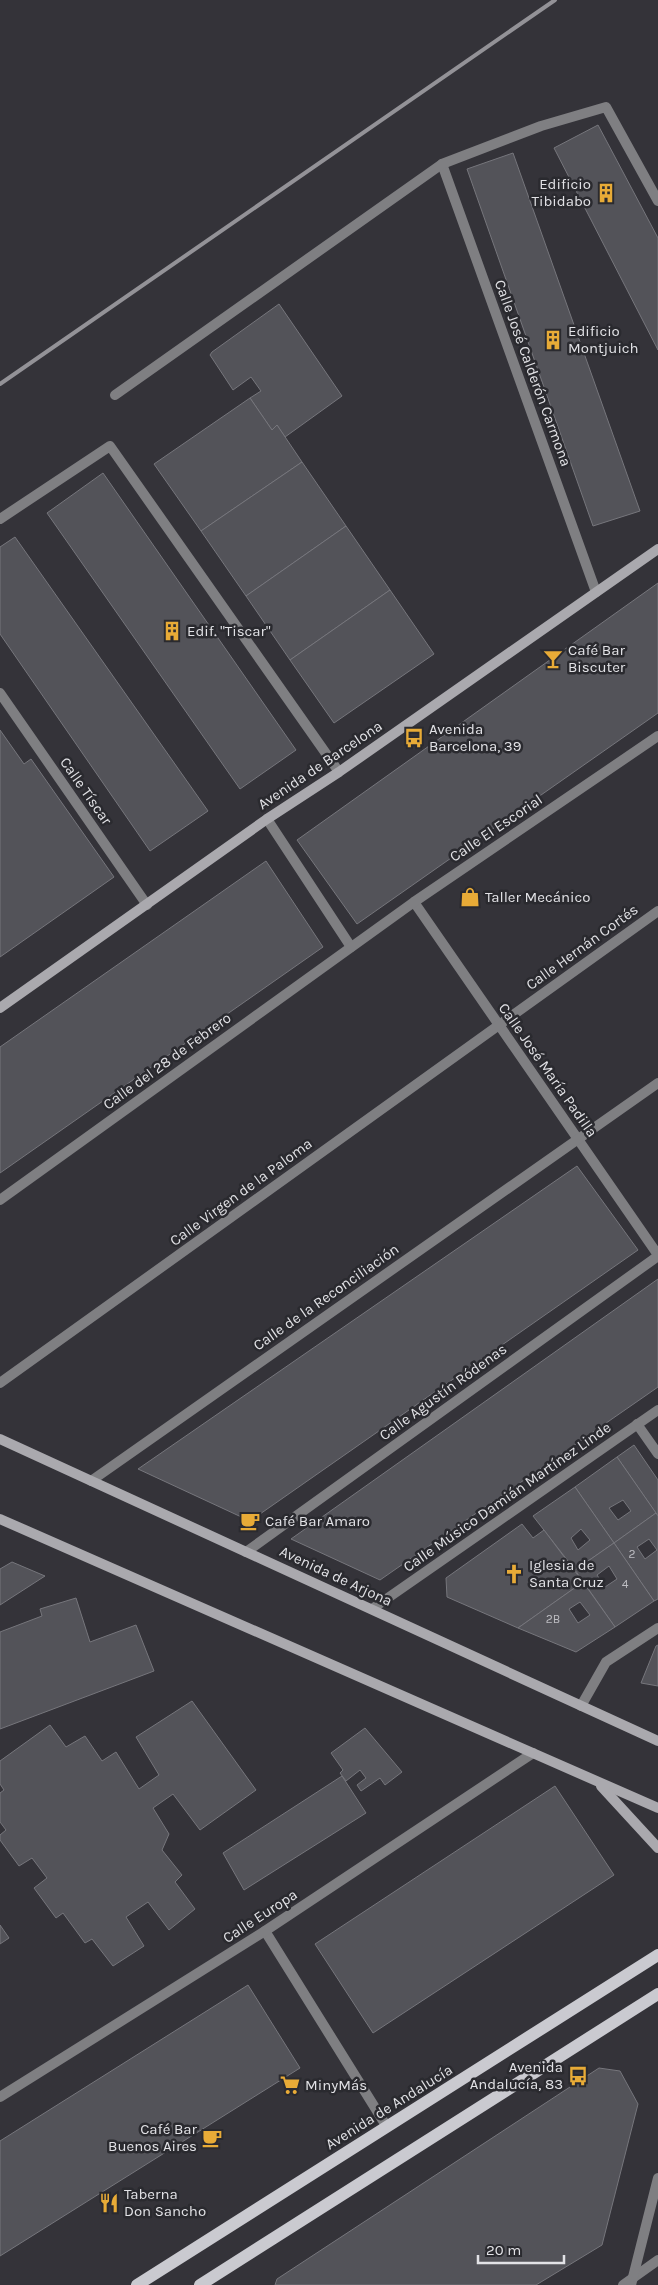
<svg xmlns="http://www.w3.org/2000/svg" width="658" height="2285" font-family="Karla,sans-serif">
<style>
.building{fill:#535359;stroke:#76767c;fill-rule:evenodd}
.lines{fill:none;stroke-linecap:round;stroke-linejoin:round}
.street{stroke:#7f7f82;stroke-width:10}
.secondary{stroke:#aaa9ae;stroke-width:10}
.primary{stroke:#cacad0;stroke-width:12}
.rail{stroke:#939297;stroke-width:4}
.labels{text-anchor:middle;stroke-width:5;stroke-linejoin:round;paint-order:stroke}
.number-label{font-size:12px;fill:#bebec3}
.poi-label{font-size:15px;fill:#e2e2e6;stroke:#2a2a2f;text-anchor:start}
.street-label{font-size:15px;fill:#e2e2e6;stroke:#2a2a2f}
</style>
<rect width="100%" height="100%" fill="#343339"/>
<g class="building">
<path d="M 598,125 L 658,238 L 658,350 L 554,148 Z"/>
<path d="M 513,153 L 640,511 L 593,526 L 467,169 Z"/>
<path d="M 279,304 L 342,396 L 285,437 L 277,425 L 272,430 L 250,398 L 261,391 L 251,377 L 233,390 L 210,355 L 212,352 Z"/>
<path d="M 250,398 L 272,430 L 277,425 L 302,462 L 201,531 L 154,464 Z"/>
<path d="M 302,462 L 346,526 L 246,596 L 201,531 Z"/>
<path d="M 103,473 L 296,750 L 240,789 L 47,513 Z"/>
<path d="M 346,526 L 390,590 L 290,660 L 246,596 Z"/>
<path d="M 15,537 L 208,811 L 150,851 L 0,634 L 0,547 Z"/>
<path d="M 658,583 L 658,713 L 357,924 L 297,840 Z"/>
<path d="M 390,590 L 434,654 L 334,723 L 290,660 Z"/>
<path d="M 0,730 L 24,764 L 31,759 L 114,877 L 0,957 Z"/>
<path d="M 266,861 L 323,947 L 0,1173 L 0,1047 Z"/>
<path d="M 577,1166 L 638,1250 L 250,1521 L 138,1469 Z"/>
<path d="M 658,1279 L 658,1387 L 380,1580 L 291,1539 Z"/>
<path d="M 634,1445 L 658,1480 L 658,1516 L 617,1457 Z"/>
<path d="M 617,1457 L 656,1513 L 614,1543 L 575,1487 ZM 623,1500 L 631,1511 L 618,1520 L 609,1508 Z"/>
<path d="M 575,1487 L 614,1543 L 575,1570 L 533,1516 ZM 581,1529 L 590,1540 L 578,1550 L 571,1538 Z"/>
<path d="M 656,1513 L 658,1516 L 658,1599 L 654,1601 L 614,1543 ZM 649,1539 L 657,1550 L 645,1559 L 637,1547 Z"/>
<path d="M 522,1524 L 533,1538 L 544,1530 L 583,1582 L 518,1628 L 447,1597 L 446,1578 Z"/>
<path d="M 614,1543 L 654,1601 L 615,1627 L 575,1570 ZM 609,1566 L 617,1579 L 605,1587 L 597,1575 Z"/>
<path d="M 12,1562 L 45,1576 L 0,1605 L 0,1569 Z"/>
<path d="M 583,1582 L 615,1627 L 576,1652 L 518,1628 ZM 580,1602 L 590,1615 L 578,1623 L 569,1609 Z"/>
<path d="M 76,1598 L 90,1642 L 136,1625 L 154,1671 L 0,1729 L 0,1632 L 42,1616 L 40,1609 Z"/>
<path d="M 658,1645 L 658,1686 L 641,1683 L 656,1646 Z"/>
<path d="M 192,1701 L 256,1790 L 200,1830 L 173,1794 L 153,1808 L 169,1834 L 162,1850 L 182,1875 L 175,1882 L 195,1909 L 169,1930 L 148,1902 L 126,1917 L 144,1946 L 113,1966 L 92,1939 L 85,1943 L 63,1913 L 56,1918 L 34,1888 L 47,1878 L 32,1858 L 19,1866 L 0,1840 L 0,1835 L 6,1830 L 0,1822 L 0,1793 L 4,1790 L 0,1784 L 0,1761 L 50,1725 L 66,1747 L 85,1736 L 102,1761 L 116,1752 L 139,1789 L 159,1775 L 136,1737 Z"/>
<path d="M 365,1728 L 402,1772 L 385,1785 L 380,1778 L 361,1791 L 357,1785 L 366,1778 L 360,1770 L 346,1781 L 340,1773 L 343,1770 L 331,1753 Z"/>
<path d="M 342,1776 L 366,1813 L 244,1890 L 223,1853 Z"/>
<path d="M 555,1786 L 614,1875 L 373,2033 L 315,1944 Z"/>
<path d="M 0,1925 L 9,1938 L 0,1944 Z"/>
<path d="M 248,1985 L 300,2068 L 0,2256 L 0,2141 Z"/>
<path d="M 599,2068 L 620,2071 L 638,2104 L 602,2245 L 536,2285 L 275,2285 L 277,2279 Z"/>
</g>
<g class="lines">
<g class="street">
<path d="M 442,164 L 596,592"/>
<path d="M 115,395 L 442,164 L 541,126 L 606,107 L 658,201"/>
<path d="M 0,519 L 110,446 L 339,772"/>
<path d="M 0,693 L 147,905"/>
<path d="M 267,819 L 351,947"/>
<path d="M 414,902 L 658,1255"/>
<path d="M 0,1200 L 414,902 L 658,736"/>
<path d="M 0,1383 L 658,911"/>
<path d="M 637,1424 L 658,1454"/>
<path d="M 91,1481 L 658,1083"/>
<path d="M 246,1552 L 658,1256"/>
<path d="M 372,1609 L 658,1410"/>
<path d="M 581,1706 L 606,1662 L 658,1628"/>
<path d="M 265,1931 L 387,2127"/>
<path d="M 0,2097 L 265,1931 L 533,1753"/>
<path d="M 623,2285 L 658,2260"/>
<path d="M 631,2285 L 658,2178"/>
</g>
<g class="secondary">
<path d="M 0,1008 L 267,819 L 339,772 L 658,549"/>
<path d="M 0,1439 L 658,1741"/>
<path d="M 0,1519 L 658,1808"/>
<path d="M 601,1786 L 658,1848"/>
</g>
<g class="primary">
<path d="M 137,2285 L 658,1955"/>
<path d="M 200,2285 L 658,1994"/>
</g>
<path class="rail" d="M 0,384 L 555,0"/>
</g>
<defs>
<symbol id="building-bare" viewBox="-9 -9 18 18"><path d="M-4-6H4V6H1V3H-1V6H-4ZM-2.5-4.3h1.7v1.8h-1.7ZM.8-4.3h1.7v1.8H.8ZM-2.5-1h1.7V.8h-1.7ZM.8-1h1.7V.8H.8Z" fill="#e8ab37" stroke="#2a2a2f" stroke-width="2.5" paint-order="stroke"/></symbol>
<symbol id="bar-bare" viewBox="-9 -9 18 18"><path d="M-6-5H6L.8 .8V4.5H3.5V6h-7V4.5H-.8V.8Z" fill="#e8ab37" stroke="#2a2a2f" stroke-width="2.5" paint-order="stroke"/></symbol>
<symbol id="bus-bare" viewBox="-9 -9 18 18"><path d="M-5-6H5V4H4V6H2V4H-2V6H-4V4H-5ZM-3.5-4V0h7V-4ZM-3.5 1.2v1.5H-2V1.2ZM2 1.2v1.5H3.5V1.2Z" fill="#e8ab37" stroke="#2a2a2f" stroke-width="2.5" paint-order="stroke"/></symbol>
<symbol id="shop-bare" viewBox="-9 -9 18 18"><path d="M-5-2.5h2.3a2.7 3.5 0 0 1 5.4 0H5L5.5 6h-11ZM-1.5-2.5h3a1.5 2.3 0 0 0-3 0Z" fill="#e8ab37" stroke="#2a2a2f" stroke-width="2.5" paint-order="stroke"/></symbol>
<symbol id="cafe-bare" viewBox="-9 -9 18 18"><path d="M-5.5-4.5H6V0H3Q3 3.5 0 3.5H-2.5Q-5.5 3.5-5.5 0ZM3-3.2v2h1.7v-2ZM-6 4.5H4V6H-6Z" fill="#e8ab37" stroke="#2a2a2f" stroke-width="2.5" paint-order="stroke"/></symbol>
<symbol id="church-bare" viewBox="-9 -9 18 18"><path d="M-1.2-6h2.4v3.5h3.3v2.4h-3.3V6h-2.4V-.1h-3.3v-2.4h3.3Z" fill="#e8ab37" stroke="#2a2a2f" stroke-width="2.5" paint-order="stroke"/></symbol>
<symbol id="supermarket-bare" viewBox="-9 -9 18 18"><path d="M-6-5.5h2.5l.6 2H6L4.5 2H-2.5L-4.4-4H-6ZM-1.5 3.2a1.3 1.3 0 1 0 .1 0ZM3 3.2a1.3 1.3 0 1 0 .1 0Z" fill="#e8ab37" stroke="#2a2a2f" stroke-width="2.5" paint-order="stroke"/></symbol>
<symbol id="restaurant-bare" viewBox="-9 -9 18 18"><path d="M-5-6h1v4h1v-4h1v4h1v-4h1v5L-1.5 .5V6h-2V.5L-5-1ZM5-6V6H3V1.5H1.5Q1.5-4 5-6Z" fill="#e8ab37" stroke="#2a2a2f" stroke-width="2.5" paint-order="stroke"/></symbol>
</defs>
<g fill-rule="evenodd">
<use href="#building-bare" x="592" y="179" width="28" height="28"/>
<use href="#building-bare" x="539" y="326" width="28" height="28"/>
<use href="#building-bare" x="158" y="617" width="28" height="28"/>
<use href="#bar-bare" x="539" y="645" width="28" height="28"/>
<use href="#bus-bare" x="400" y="724" width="28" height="28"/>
<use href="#shop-bare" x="456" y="883" width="28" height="28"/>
<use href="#cafe-bare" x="236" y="1507" width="28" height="28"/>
<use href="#church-bare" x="500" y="1560" width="28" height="28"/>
<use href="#bus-bare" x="564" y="2062" width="28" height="28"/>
<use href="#supermarket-bare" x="276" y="2071" width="28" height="28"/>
<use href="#cafe-bare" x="198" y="2124" width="28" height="28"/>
<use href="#restaurant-bare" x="95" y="2189" width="28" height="28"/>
</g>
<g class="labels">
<g class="number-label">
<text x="632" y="1558">2</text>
<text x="625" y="1588">4</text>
<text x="553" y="1623">2B</text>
</g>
<g class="poi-label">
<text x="591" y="189" text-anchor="end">Edificio<tspan x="591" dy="17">Tibidabo</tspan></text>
<text x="568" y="336">Edificio<tspan x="568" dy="17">Montjuich</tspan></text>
<text x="187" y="636">Edif. "Tiscar"</text>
<text x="568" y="655">Café Bar<tspan x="568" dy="17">Biscuter</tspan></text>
<text x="429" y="734">Avenida<tspan x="429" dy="17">Barcelona, 39</tspan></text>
<text x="485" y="902">Taller Mecánico</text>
<text x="265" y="1526">Café Bar Amaro</text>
<text x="529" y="1570">Iglesia de<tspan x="529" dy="17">Santa Cruz</tspan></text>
<text x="563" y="2072" text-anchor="end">Avenida<tspan x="563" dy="17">Andalucía, 83</tspan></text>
<text x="305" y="2090">MinyMás</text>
<text x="197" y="2134" text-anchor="end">Café Bar<tspan x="197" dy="17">Buenos Aires</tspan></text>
<text x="124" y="2199">Taberna<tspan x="124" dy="17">Don Sancho</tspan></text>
</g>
<g class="street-label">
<text transform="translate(533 373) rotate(70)" y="5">Calle José Calderón Carmona</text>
<text transform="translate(320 765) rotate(-34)" y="5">Avenida de Barcelona</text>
<text transform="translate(86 791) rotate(55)" y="5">Calle Tíscar</text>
<text transform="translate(496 828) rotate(-34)" y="5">Calle El Escorial</text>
<text transform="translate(582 947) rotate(-36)" y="5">Calle Hernán Cortés</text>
<text transform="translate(167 1061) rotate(-36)" y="5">Calle del 28 de Febrero</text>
<text transform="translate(548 1070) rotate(55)" y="5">Calle José María Padilla</text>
<text transform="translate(241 1192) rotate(-36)" y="5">Calle Virgen de la Paloma</text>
<text transform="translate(326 1297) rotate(-35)" y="5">Calle de la Reconciliación</text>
<text transform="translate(443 1392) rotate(-36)" y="5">Calle Agustín Ródenas</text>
<text transform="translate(507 1497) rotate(-35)" y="5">Calle Músico Damián Martínez Linde</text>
<text transform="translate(336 1576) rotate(25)" y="5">Avenida de Arjona</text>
<text transform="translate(260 1916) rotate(-33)" y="5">Calle Europa</text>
<text transform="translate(389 2107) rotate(-32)" y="5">Avenida de Andalucía</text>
</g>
</g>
<path d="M478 2255v8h86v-8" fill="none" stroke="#e2e2e6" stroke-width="2.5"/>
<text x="486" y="2255" font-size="15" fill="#e2e2e6" stroke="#2a2a2f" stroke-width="4" paint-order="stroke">20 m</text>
</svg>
